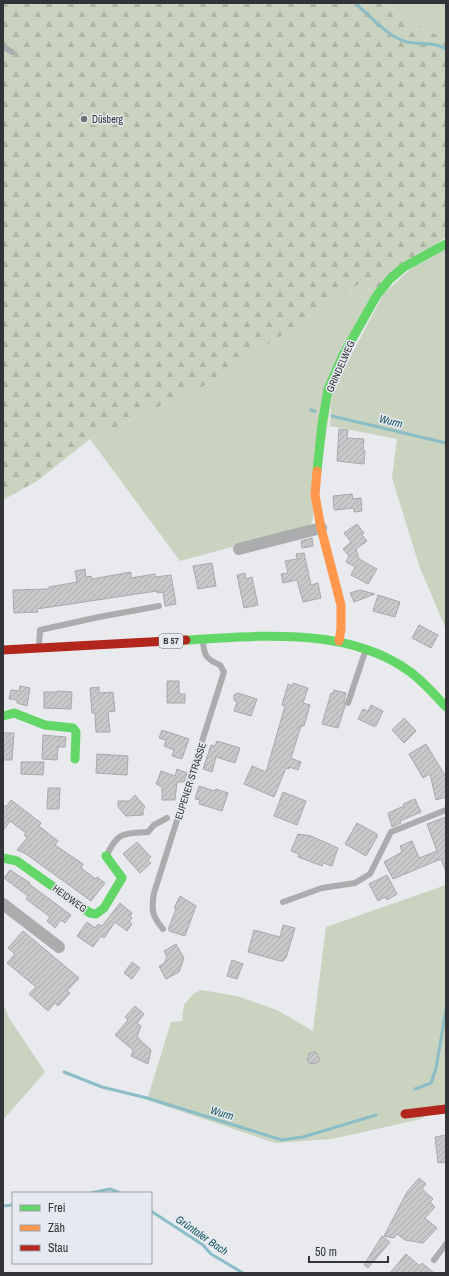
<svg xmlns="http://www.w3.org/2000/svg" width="449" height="1276" font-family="'Archivo Narrow',sans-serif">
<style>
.grass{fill:#c9d3bf}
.forest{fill:url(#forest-firs)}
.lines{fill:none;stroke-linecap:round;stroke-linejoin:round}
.stream{stroke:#8abdc6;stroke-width:3}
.building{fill:url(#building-hatch);stroke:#a8a9ab}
.lane{stroke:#abacad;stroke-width:6}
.street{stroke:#abacad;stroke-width:12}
.fast{stroke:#63d668;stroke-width:9}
.slow{stroke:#ff974d;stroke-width:9}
.jam{stroke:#b3261e;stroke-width:9}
.poi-dot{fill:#727477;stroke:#e6e9f0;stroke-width:1.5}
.labels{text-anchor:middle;stroke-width:3;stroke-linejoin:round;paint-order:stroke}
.shield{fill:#e6e9f0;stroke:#696a6e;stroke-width:1}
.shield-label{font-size:9px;font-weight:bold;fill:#333437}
.poi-label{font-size:10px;fill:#333437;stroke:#e6e9f0;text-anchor:start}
.street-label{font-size:10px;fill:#333437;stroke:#e6e9f0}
.water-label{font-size:11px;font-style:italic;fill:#16565e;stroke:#e6e9f0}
</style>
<defs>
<pattern id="forest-firs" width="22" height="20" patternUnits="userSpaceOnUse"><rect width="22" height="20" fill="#c9d3bf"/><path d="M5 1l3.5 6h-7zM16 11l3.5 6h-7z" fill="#adb6a5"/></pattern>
<pattern id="building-hatch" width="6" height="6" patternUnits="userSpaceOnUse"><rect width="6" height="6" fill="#c8c8cb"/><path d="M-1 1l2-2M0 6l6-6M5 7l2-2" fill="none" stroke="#acacaf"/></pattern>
</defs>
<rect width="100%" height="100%" fill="#e8eaee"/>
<g class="grass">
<path d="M 385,3 L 446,3 L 446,40 L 402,15 Z"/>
<path d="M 446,249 L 446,629 L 420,568 L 392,478 L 397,439 L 330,426 L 332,392 L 384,293 L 412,268 Z"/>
<path d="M 359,284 L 374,292 L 339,353 L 312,522 L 309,526 L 180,561 L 90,439 L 208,384 Z"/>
<path d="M 446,885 L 446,1104 L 421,1119 L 332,1139 L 275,1143 L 147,1100 L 171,1022 L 182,1021 L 184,1005 L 193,994 L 201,990 L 237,996 L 277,1010 L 313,1031 L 326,927 Z"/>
<path d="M 3,1003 L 9,1018 L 45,1072 L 3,1120 Z"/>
</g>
<path class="forest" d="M 3,3 L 385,3 L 402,15 L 446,40 L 446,237 L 374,292 L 359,284 L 208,384 L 90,439 L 37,481 L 3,500 Z"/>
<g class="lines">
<g class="stream">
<path d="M 355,3 C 369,15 388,37 407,42 C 420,45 434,41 446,49"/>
<path d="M 311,410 L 315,411"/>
<path d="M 332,416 L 446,443"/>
<path d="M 64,1072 L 102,1087 L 147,1098 L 282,1140 L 303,1137 L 376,1115"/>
<path d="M 415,1089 L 431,1083 L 436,1068 L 446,1010"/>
<path d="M 91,1193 L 110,1189 L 120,1193"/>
<path d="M 3,1206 L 13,1205"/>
<path d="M 151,1211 L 203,1245 L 211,1254 L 243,1273"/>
</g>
</g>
<g class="building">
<path d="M 339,429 L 348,430 L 347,438 L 364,439 L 363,450 L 365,451 L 364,464 L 337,461 Z"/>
<path d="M 352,494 L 353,499 L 361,498 L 362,511 L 354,512 L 354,508 L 334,510 L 333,496 Z"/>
<path d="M 357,524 L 364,533 L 362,535 L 367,541 L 356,549 L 359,559 L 377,569 L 368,584 L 351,575 L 355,567 L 346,562 L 349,556 L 343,549 L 351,542 L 344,533 Z"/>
<path d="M 312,538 L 313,546 L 302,548 L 301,541 Z"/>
<path d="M 304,553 L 311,585 L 318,583 L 321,598 L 303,602 L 297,580 L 283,583 L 281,574 L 288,573 L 285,561 L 297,559 L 296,554 Z"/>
<path d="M 212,563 L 216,586 L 198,589 L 193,566 Z"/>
<path d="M 85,569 L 86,577 L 91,576 L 92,579 L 131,572 L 131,578 L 155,574 L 155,577 L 171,575 L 176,604 L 165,606 L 163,592 L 157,593 L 157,591 L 37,609 L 38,612 L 14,613 L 13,590 L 49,589 L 49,587 L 77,582 L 75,571 Z"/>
<path d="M 245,573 L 246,579 L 252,577 L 258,605 L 244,608 L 237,575 Z"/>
<path d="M 360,590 L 375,594 L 354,602 L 350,593 Z"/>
<path d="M 378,595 L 400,602 L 395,617 L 373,611 Z"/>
<path d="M 419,625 L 438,635 L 431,648 L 412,638 Z"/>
<path d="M 167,681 L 179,681 L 179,694 L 185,694 L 185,703 L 167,703 Z"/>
<path d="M 293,683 L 308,688 L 303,703 L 310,705 L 304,726 L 301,726 L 291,758 L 301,762 L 298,770 L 289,767 L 289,769 L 286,768 L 274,797 L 244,784 L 252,766 L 266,772 L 285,706 L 282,705 L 288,684 L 293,686 Z"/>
<path d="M 20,686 L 30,688 L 27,706 L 17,703 L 17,700 L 9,699 L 11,690 L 19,691 Z"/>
<path d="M 99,687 L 99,693 L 113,692 L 115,711 L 108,712 L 110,732 L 96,732 L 95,713 L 92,713 L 90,688 Z"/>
<path d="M 334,690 L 346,693 L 344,702 L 345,706 L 338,728 L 322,724 L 331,693 L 333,694 Z"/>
<path d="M 57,691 L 72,692 L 71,709 L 44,708 L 44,692 L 57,692 Z"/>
<path d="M 238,693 L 257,699 L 251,716 L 234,711 L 237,702 L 234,700 L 234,695 Z"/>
<path d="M 371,705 L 383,711 L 376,726 L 373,726 L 358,719 L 363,709 L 368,711 Z"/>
<path d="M 404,718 L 416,731 L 404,743 L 392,730 Z"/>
<path d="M 162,730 L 189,739 L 182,759 L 172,756 L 174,750 L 164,746 L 166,740 L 159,738 Z"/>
<path d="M 3,733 L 14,733 L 12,760 L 3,760 Z"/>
<path d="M 43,735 L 66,737 L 65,747 L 58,747 L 57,760 L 42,759 Z"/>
<path d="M 217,741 L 240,748 L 235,763 L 216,757 L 212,772 L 203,769 L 211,745 L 215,746 Z"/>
<path d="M 426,744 L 446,777 L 446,797 L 436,800 L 430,774 L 423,778 L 409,754 Z"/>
<path d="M 97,754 L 128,756 L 127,775 L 96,773 Z"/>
<path d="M 21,762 L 44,762 L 43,775 L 21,774 Z"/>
<path d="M 177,769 L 187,773 L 184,782 L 177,782 L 175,800 L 162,800 L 162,787 L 156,784 L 161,771 L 175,776 Z"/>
<path d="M 199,786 L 215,791 L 216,789 L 228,793 L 222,811 L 199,804 L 200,800 L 195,799 Z"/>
<path d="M 48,788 L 60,788 L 59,809 L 47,809 Z"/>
<path d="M 283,792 L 306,801 L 297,825 L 274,816 Z"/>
<path d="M 135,795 L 145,807 L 143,810 L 143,815 L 126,816 L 118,807 L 118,801 L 130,801 Z"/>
<path d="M 415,799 L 421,812 L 400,821 L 401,823 L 392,827 L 388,813 L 404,806 L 403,804 Z"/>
<path d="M 11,800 L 41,823 L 39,826 L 58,841 L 55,845 L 83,864 L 81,868 L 96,879 L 97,877 L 105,883 L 91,901 L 26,854 L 17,850 L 27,838 L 24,835 L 26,833 L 10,821 L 3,831 L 3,804 L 6,807 Z"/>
<path d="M 446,817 L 446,872 L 441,859 L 393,879 L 384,862 L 402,852 L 400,846 L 412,841 L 419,858 L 437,851 L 427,824 Z"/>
<path d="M 357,823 L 377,834 L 377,837 L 366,856 L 345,844 Z"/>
<path d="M 298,834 L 311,836 L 338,848 L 332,866 L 323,863 L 322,866 L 298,857 L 299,854 L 291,851 Z"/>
<path d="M 137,842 L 151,857 L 148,860 L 151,863 L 140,873 L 123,854 Z"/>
<path d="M 10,870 L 30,883 L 29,884 L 71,915 L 65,923 L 61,920 L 55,928 L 47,921 L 50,917 L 26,899 L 28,896 L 4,878 Z"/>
<path d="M 387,875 L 397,894 L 387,900 L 385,897 L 378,901 L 369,884 Z"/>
<path d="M 180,896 L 196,906 L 185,936 L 169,931 L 169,927 L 176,909 L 174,908 Z"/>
<path d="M 120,903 L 132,913 L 130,916 L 132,918 L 129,922 L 132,924 L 127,931 L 115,922 L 104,938 L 101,936 L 93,947 L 77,936 L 87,922 L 95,928 L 98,924 L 102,926 Z"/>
<path d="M 283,925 L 295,928 L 286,958 L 283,961 L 280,961 L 248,952 L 254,930 L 280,937 Z"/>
<path d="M 23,931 L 79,978 L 67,991 L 70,993 L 58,1006 L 55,1003 L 48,1011 L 29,994 L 36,987 L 7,963 L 15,954 L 8,948 Z"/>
<path d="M 176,944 L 184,958 L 179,972 L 166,979 L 159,966 L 164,964 L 167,957 L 164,951 Z"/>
<path d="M 232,960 L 243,964 L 237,979 L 227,976 Z"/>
<path d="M 132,962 L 140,968 L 132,979 L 124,973 Z"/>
<path d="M 135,1006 L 144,1014 L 137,1023 L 141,1026 L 137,1037 L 151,1050 L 148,1064 L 131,1056 L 133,1050 L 115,1035 L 128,1020 L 125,1017 Z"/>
<path d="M 313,1052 L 317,1053 L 320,1059 L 317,1063 L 310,1064 L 307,1060 L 309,1054 Z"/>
<path d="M 446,1135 L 446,1162 L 438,1163 L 435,1137 Z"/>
<path d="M 419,1178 L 426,1184 L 422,1189 L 433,1199 L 430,1202 L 435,1207 L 425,1218 L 437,1228 L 423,1243 L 405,1240 L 397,1234 L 394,1238 L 384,1236 L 407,1192 Z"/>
<path d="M 382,1236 L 390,1242 L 368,1268 L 364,1265 Z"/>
<path d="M 406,1254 L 420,1266 L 422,1263 L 434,1273 L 390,1273 Z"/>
</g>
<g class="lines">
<g class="lane">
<path d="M 3,47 L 12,52"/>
<path d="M 39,646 L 40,630 L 99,617 L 159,606"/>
<path d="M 348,703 L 365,652"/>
<path d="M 107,855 C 118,831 124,834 148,832 L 154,825 L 167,818"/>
<path d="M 283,902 L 322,888 L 355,883 L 370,874 L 391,832 L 446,810"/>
<path d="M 163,929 C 152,916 151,910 154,893 L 224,672 L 220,665 C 206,659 204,656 203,641"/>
<path d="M 434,1260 L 446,1244"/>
</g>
<g class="street">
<path d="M 239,549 L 321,528"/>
<path d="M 3,904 L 59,947"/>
</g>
<g class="fast">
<path d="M 317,471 L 322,425 L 328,389 L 343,355 L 377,295 L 390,279 L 404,267 L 446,244"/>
<path d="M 186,640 C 258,636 347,626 409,671 C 423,681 434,694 446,707"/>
<path d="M 3,716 L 14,713 L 45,725 L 73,728 L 76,732 L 75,759"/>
<path d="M 3,858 L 17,861 L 90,913 L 96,914 L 104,908 L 122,878 L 106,856"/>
</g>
<path class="slow" d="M 317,471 L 315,495 L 321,528 L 341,605 L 341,629 L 339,641"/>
<g class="jam">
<path d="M 3,650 L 186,640"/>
<path d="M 405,1114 L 446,1109"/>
</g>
</g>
<circle class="poi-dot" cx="84" cy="119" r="4"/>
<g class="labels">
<rect class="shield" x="159" y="634" width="24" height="14" rx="3"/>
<g class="shield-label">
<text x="171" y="644">B 57</text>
</g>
<g class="poi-label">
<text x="92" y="123">Düsberg</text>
</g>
<g class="street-label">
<text transform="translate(340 366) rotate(-66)" y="4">GRINDELWEG</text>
<text transform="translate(190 781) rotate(-72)" y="4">EUPENER STRASSE</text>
<text transform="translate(70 898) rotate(36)" y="4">HEIDWEG</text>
</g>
<g class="water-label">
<text transform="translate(391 421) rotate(14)" y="4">Wurm</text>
<text transform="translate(222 1113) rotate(17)" y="4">Wurm</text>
<text transform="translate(202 1235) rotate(35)" y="4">Grüntaler Bach</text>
</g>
</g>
<rect width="449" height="1276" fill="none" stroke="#333437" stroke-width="8"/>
<rect x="12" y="1192" width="140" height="72" fill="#e6e9f0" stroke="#9ea1a6"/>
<rect x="20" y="1205" width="20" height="6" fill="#63d668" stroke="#9ea1a6"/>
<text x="48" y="1212" font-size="12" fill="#333437">Frei</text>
<rect x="20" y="1225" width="20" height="6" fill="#ff974d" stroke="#9ea1a6"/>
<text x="48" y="1232" font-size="12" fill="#333437">Zäh</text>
<rect x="20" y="1245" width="20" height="6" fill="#b3261e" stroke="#9ea1a6"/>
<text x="48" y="1252" font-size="12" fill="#333437">Stau</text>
<path d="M309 1256v6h79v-6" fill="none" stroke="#333437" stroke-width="2"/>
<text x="315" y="1256" font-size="12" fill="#333437" stroke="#e6e9f0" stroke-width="3" paint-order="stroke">50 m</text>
</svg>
